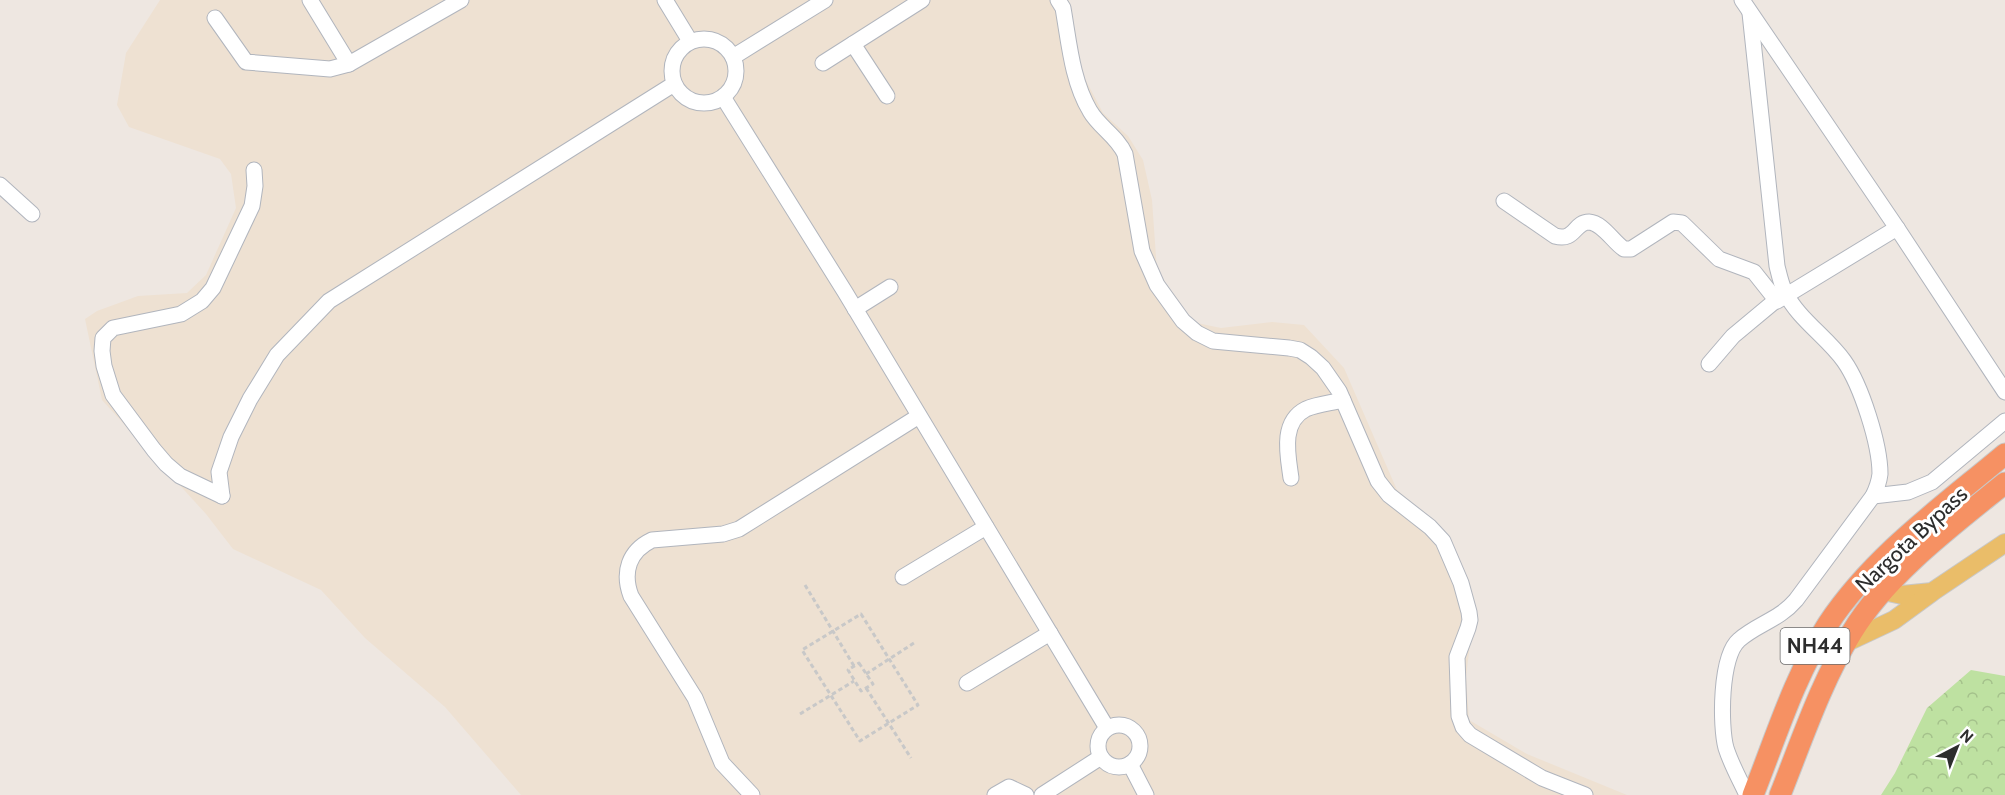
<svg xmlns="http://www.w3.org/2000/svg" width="2005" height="795" font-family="Cabin,sans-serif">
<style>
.education{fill:#eee1d2}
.forest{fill:url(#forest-crowns)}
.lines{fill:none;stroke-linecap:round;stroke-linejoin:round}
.minor-casing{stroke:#b1b5bd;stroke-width:17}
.major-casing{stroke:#c8c8c8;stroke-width:20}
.highway-casing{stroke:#c8c8c8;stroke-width:23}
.path{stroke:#c8c8c8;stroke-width:3;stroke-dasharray:4.5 3;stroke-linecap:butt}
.minor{stroke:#fff;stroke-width:15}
.major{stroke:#eabd69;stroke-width:18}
.highway{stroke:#f69163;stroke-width:21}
.labels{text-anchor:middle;stroke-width:6;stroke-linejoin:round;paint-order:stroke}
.shield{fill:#fff;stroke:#6c6c6c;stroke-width:1.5}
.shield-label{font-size:21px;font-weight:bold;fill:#2d2d2d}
.street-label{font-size:22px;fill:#2d2d2d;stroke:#fff}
</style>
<defs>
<pattern id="forest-crowns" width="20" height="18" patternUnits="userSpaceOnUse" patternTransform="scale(1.5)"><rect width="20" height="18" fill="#bee1a1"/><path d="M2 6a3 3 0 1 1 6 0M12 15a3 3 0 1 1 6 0" fill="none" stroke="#a4c18b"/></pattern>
</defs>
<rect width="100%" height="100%" fill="#eee7e1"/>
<path class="education" d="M 160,0 L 1066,0 L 1071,11 L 1082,73 L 1103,113 L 1128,136 L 1143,160 L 1152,200 L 1157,271 L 1192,322 L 1221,328 L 1272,322 L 1304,325 L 1344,368 L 1397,490 L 1445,532 L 1475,603 L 1466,677 L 1469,720 L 1527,754 L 1627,795 L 521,795 L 445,707 L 365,638 L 321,590 L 233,549 L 206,514 L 102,400 L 85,319 L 97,311 L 138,296 L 187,293 L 206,275 L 236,208 L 231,174 L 220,159 L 129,127 L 117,105 L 126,53 Z"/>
<path class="forest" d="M 1971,670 L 2005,676 L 2005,795 L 1881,795 L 1895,773 L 1927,708 Z"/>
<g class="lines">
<defs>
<g id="minor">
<path d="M 310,0 L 349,64 L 461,0"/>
<path d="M 665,0 L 690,41"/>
<path d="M 1058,0 L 1063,8 C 1069,42 1072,81 1090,111 C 1099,127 1117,136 1125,154 L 1142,251 L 1157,285 L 1183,321 L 1197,333 L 1213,341 L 1289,348 L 1300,350 L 1311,357 L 1323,368 L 1339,391 L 1378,481 L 1389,495 L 1430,527 L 1443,541 L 1461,583 L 1469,612 L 1470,620 L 1468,628 L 1457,657 L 1459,716 L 1463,727 L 1470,735 L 1542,778 L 1585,795"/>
<path d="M 1742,0 L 1897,228 L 2005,392"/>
<path d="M 215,18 L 246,62 L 330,69 L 349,64"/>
<circle cx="704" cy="71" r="32"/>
<path d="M 853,44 L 887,96"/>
<path d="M 733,57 L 825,0"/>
<path d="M 823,63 L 922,0"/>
<path d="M 723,97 L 845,292 L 1107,728"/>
<path d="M 0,185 L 32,214"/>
<path d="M 1504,201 L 1555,236 C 1575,242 1574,222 1589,222 C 1603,223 1613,242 1624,249 L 1631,249 L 1673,222 L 1682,223 L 1719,259 L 1754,272 L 1777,301 L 1897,228"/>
<path d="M 855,309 L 890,287"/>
<path d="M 1709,364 L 1733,336 L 1775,301"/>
<path d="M 1291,478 C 1288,456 1280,422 1306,409 C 1317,404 1331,403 1343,400"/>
<path d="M 222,496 L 219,472 L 231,437 L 250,399 L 277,355 L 329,301 L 674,84"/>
<path d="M 222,496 L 180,476 L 166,464 L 154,450 L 113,395 L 104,366 L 102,351 L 103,338 L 113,328 L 181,314 L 202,301 L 213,288 L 252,206 L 255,186 L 254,170"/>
<path d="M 1873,496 L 1908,492 L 1932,482 L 2005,421"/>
<path d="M 903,577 L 986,527"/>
<path d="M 967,683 L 1050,633"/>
<circle cx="1119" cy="746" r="21"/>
<path d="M 1130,764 L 1146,795"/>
<path d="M 752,795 L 722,763 L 695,698 L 631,596 C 622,572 629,551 652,540 L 723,534 L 739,529 L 919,416"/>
<path d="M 995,795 L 1009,787 L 1026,795"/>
<path d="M 1042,795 L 1101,757"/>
<path d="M 1747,795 C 1740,780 1731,764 1726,748 C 1720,726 1720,656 1739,640 C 1757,624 1779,620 1796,600 L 1873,496 C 1877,488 1879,482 1880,474 C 1880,444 1861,385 1844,361 C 1827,337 1798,319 1785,292 C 1781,284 1779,274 1777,266 L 1750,13"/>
</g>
<g id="major">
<path d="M 1884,591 L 1902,595 L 1932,592 L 2005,543"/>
<path d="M 1845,643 L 1894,620 L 1931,593"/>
</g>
<g id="highway">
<path d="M 1753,795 C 1776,737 1794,677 1828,624 C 1873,556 1943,506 2005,454"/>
<path d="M 1780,795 C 1802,740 1821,682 1852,632 C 1887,574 1953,525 2005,483"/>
</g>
</defs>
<use href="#minor" class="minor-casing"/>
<use href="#major" class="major-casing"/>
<use href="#highway" class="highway-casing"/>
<g class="path">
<path d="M 805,585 L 854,666"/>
<path d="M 861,614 L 918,705 L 860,741 L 802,650 Z"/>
<path d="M 859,663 L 873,684 L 861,691 L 848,670 Z"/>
<path d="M 866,674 L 914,643"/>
<path d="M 866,688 L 911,758"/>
<path d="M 800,714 L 854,681"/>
</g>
<use href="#minor" class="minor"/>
<use href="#major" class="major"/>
<use href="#highway" class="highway"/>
</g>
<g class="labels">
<rect class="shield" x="1780.5" y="628" width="69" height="36" rx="4.5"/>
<g class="shield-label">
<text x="1815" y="653">NH44</text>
</g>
<g class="street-label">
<text transform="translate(1911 539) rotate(-43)" y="8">Nargota Bypass</text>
</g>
</g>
<g transform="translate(1957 747) rotate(42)" stroke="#ffffff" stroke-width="4.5" paint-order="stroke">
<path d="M0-4.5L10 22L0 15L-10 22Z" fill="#2d2d2d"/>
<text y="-9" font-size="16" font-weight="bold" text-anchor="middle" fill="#2d2d2d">N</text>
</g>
</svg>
